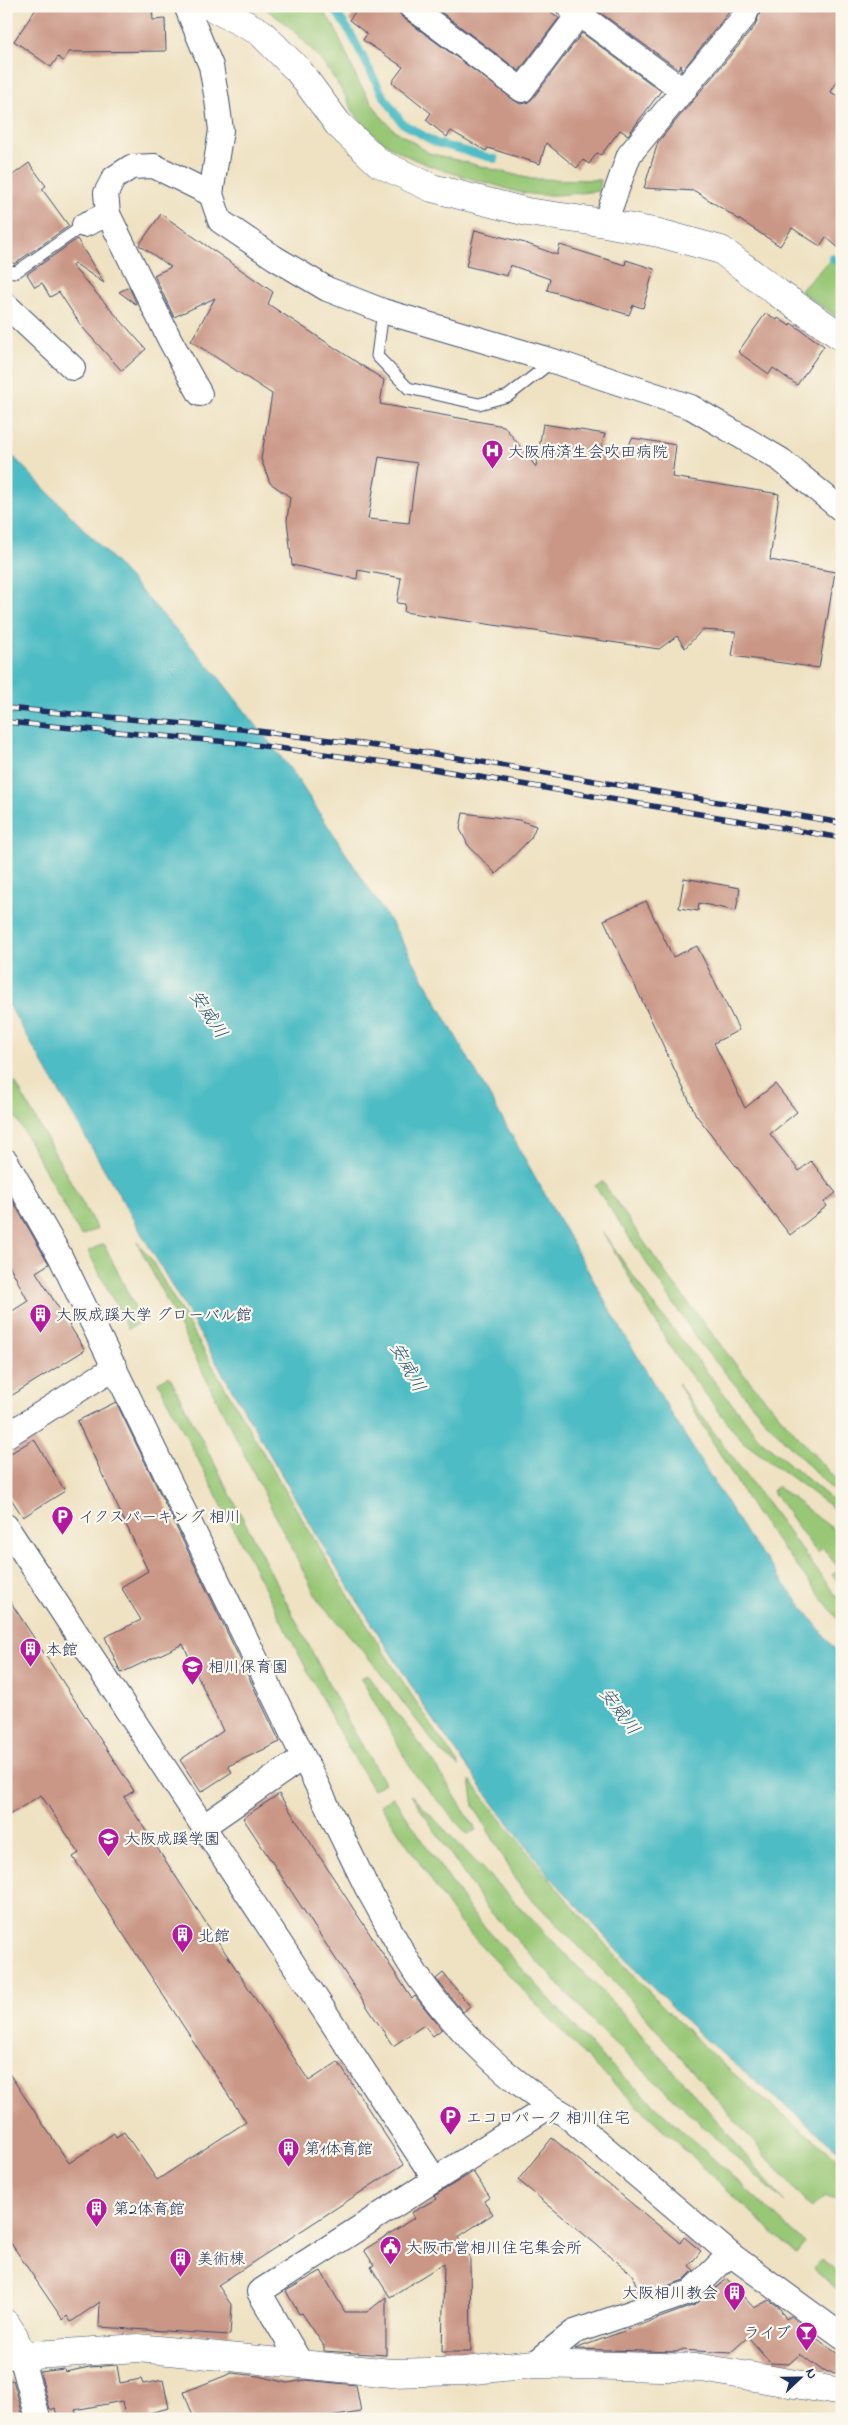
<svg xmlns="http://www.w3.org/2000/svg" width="848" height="2425" font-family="'Indie Flower','Klee One',sans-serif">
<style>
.green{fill:#98c776;stroke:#5a7b6a}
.water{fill:#4ebcc4;stroke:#347691}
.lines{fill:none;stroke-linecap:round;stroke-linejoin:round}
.stream{stroke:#4ebcc4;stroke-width:8}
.building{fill:#ca9786;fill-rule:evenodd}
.service-casing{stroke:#3b4a6d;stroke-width:13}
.minor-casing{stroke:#3b4a6d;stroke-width:26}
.tertiary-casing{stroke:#3b4a6d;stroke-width:29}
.service{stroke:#fff;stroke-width:11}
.minor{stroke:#fff;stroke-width:24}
.tertiary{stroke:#fff;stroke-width:28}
.rail-casing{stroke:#1b2f5e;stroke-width:5.5}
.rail{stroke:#fbf7ec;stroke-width:4;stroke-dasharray:11;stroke-linecap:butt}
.labels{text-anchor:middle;stroke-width:4.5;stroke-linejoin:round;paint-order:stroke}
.poi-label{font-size:16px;fill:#1b2f5e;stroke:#fbf7ec;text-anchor:start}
.water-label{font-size:18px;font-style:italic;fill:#2a597d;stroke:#fbf7ec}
</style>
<rect width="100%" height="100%" fill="#fbf7ec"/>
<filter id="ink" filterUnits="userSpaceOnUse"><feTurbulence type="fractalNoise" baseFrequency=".02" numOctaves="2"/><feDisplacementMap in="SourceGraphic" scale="10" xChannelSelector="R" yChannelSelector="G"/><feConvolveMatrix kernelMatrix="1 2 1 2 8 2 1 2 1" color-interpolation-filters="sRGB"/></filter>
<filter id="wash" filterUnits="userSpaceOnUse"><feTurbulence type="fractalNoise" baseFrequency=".0096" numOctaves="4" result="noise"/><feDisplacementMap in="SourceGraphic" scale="20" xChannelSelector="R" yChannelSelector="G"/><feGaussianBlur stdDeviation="1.12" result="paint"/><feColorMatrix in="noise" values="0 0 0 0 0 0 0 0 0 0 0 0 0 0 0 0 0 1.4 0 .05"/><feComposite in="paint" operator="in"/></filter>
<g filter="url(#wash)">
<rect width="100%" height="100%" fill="#efe2c2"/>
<g class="green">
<path d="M 261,6 L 319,6 L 334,26 L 358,81 L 379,114 L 393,129 L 429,153 L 531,179 L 601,180 L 599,191 C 577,193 553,197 531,194 C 516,193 501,186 487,183 C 437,169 384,156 353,111 C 349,105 348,99 344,94 C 323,59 296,28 261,6 Z"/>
<path d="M 832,258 L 842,266 L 842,320 L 800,291 Z"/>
<path d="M 15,1082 L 97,1229 L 81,1236 L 6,1099 L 6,1088 Z"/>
<path d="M 602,1181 L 669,1278 L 740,1370 L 842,1487 L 842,1500 L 768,1423 L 702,1346 L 595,1186 Z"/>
<path d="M 602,1231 L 649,1299 L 760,1439 L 842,1508 L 842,1515 L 742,1441 L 676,1356 Z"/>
<path d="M 137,1242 L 150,1258 C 250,1429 347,1604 460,1767 L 441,1752 L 365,1653 L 318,1600 Z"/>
<path d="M 104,1244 L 142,1322 L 128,1329 L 88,1251 Z"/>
<path d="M 169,1376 L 348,1721 L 384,1783 L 373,1790 L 337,1728 L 158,1382 Z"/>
<path d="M 678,1384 L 842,1604 L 842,1624 L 756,1514 Z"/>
<path d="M 777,1486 L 842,1536 L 842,1586 L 832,1575 L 839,1569 L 823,1548 L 817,1553 L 772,1491 Z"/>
<path d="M 367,1674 L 435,1764 L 476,1830 L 467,1834 L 415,1775 L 361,1678 Z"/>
<path d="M 470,1780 C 540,1869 612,1958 694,2037 C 740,2082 791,2122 842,2162 L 842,2200 L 826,2196 L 811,2208 L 622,1990 L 521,1888 L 474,1806 Z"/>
<path d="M 411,1795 L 613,2003 L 698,2098 L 785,2203 L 607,2036 L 486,1907 Z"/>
<path d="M 393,1797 L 473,1914 L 598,2053 L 805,2243 L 796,2254 L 593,2064 L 459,1922 L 381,1805 Z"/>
<path d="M 822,2259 L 842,2276 L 842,2293 L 813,2269 Z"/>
</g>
<path class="water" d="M 6,449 L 105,551 L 216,674 L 294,774 L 397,932 L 614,1317 L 677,1423 L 747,1535 L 842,1659 L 842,2153 L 698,2033 L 620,1953 L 548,1874 L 490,1799 L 426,1709 L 326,1551 L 6,1000 Z"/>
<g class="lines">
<g class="stream">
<path d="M 332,6 L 350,32 L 381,92 L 402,123 L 436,143 L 495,159"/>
<path d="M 832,258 L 842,266"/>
</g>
</g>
<g id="blocks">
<g class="building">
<path d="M 38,6 L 84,6 L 81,9 L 152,7 L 153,20 L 165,19 L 166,51 L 69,52 L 63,61 L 58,57 L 51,67 L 14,41 Z"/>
<path d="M 360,6 L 397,6 L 402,17 L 520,104 L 527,103 L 533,98 L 582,33 L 661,91 L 628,135 L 620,130 L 601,155 L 597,153 L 589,164 L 583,160 L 577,168 L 546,143 L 540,164 L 488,148 L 486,151 L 451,131 L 447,137 L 426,120 L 431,113 L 392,82 L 403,67 L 363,40 L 367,34 L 349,20 Z"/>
<path d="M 433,6 L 543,6 L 559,18 L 519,71 Z"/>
<path d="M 599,6 L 734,6 L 681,72 L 681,65 L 678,69 L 598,11 Z"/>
<path d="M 762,6 L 842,6 L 842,73 L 831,92 L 842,99 L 842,251 L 826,237 L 820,246 L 792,228 L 780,246 L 695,191 L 644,188 L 658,142 L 755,26 Z"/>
<path d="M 29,163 L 46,186 L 42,189 L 69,226 L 14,264 L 6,255 L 6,180 Z"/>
<path d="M 161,214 L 273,292 L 268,304 L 384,380 L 380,404 L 504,426 L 536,467 L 543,424 L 605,434 L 601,448 L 625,456 L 632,438 L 676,445 L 672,477 L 779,494 L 770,560 L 835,572 L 819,668 L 732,656 L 736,632 L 702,630 L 685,648 L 677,636 L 659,649 L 404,612 L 405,604 L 397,603 L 401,578 L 358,570 L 357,579 L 292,565 L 287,520 L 290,497 L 270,483 L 261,459 L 272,394 L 191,341 L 215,298 L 174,317 L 154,275 L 171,267 L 139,245 ZM 379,457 L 417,463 L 409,523 L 368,519 Z"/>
<path d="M 475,230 L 525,243 L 557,255 L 560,245 L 625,265 L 626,260 L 654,269 L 643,308 L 633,305 L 629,315 L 547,290 L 550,279 L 510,265 L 507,276 L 466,266 Z"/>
<path d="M 77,239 L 104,283 L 74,263 L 72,266 L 146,349 L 122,371 L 82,327 L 59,292 L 50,297 L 42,283 L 35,287 L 27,274 Z"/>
<path d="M 129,287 L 137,305 L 119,292 Z"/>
<path d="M 766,313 L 777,320 L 778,318 L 790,326 L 791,323 L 824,346 L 797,385 L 773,368 L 769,374 L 738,352 Z"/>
<path d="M 463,813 L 519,820 L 536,826 L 531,838 L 496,874 L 468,845 L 460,829 Z"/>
<path d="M 684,878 L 740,888 L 736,911 L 699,903 L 698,911 L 679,908 Z"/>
<path d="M 646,901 L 673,957 L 697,946 L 739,1030 L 714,1043 L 745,1108 L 775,1084 L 797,1112 L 770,1134 L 799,1171 L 811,1161 L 836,1193 L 824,1202 L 827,1206 L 790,1235 L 696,1115 L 604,920 Z"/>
<path d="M 6,1189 L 49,1264 L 36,1272 L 85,1350 L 6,1399 L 6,1315 L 28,1301 L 6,1259 Z"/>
<path d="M 116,1402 L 280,1742 L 228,1766 L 232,1772 L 201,1792 L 180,1760 L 223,1731 L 183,1644 L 121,1673 L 105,1637 L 141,1620 L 121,1587 L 148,1571 L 77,1421 Z"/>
<path d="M 34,1439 L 65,1491 L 23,1517 L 6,1491 L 6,1456 Z"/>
<path d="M 6,1595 L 134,1791 L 124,1797 L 309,2081 L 338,2062 L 404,2164 L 218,2285 L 232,2306 L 230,2335 L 99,2327 L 100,2302 L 71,2322 L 67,2316 L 63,2320 L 6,2236 L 6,2069 L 69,2163 L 114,2133 L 116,2137 L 124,2132 L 157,2180 L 246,2122 L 73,1857 L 79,1853 L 41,1795 L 6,1817 Z"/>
<path d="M 279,1794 L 412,1999 L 415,1996 L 442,2029 L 433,2036 L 424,2025 L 393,2046 L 243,1818 Z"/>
<path d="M 443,1973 L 470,2006 L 463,2012 L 436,1979 Z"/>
<path d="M 552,2138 L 680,2243 L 684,2237 L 701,2251 L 689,2266 L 694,2270 L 684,2280 L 640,2295 L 632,2274 L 518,2180 Z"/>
<path d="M 473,2172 L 490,2197 L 484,2201 L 493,2214 L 458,2237 L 470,2258 L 471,2352 L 442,2352 L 444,2263 L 390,2297 L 371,2267 L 374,2265 L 364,2250 L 414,2218 L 411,2213 L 436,2199 L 434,2196 Z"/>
<path d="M 321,2271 L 345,2312 L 367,2312 L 386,2297 L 386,2355 L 324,2351 L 324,2346 L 302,2313 L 299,2314 L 286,2291 Z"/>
<path d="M 727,2279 L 754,2308 L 769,2300 L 779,2307 L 786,2319 L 791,2316 L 810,2330 L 816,2338 L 842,2357 L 842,2374 L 823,2371 L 800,2354 L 789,2364 L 771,2363 L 748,2337 L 730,2353 L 681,2350 L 676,2352 L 575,2349 L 695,2305 Z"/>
<path d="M 117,2365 L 120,2383 L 141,2379 L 143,2384 L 163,2380 L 169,2408 L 149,2413 L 150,2419 L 126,2419 L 122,2401 L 75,2410 L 78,2419 L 58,2419 L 55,2408 L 50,2410 L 40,2372 L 64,2369 L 65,2372 L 90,2367 Z"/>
<path d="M 232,2373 L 258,2376 L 287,2383 L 306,2380 L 356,2385 L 361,2412 L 318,2419 L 194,2419 L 184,2392 Z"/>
<path d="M 13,2380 L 24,2419 L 6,2419 L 6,2382 Z"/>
</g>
</g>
</g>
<g filter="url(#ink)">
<use href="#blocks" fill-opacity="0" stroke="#3b4a6d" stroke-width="1"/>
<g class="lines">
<defs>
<g id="service">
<path d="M 6,271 L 16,272 L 84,225"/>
<path d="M 383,311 L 377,356 L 408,388 L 479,404 L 508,396 L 553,361"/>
</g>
<g id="minor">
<path d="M 186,6 L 211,66 L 217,100 L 221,130 L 211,194 L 220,221 L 275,258 L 327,289 L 383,311 L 553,361 L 691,407 L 781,460 L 842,510"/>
<path d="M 410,6 L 522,90 L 585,6"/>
<path d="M 568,6 L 684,91"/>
<path d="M 605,223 L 629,155 L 744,17 L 749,6"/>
<path d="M 84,225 L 108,214"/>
<path d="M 6,305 L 73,368"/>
<path d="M 200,394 L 170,340 L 108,214 L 106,193 L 114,178 L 131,167 L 154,166 L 211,194"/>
<path d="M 6,1161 L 60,1256 L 367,1888 C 385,1918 400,1952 421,1981 C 455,2029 514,2086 566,2115 L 730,2254 L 842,2336"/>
<path d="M 6,1436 L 115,1367"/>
<path d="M 6,1526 L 434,2178"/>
<path d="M 204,1826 L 302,1758"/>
<path d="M 6,2357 L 21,2356 L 38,2418"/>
<path d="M 534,2364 L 574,2332 L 691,2292 L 730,2254"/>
<path d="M 302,2365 L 259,2292 L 550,2106"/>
</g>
<g id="tertiary">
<path d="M 210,6 L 260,32 L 298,70 L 338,124 L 379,163 L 432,188 L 527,212 L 605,223 L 659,233 L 721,250 L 778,293 L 842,337"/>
<path d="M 6,2324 L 14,2336 L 21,2356 L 138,2348 L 391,2373 L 464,2371 L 534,2364 L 702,2368 L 842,2392"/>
</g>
</defs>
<use href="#service" class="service-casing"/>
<use href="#minor" class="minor-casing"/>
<use href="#tertiary" class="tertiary-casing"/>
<use href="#service" class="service"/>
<use href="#minor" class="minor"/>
<use href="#tertiary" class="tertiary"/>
<defs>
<g id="rail">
<path d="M 6,708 L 241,729 L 417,751 L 842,823"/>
<path d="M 6,722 L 240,743 L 414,766 L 842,838"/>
</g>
</defs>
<use href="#rail" class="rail-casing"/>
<use href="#rail" class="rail"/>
</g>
</g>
<defs>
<symbol id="hospital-pin" viewBox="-11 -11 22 30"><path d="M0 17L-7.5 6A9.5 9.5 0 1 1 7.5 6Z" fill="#b5179e" stroke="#fbf7ec"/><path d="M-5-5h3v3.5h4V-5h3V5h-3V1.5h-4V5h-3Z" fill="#fff"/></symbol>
<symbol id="building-pin" viewBox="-11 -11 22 30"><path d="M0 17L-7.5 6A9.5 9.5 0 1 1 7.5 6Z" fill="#b5179e" stroke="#fbf7ec"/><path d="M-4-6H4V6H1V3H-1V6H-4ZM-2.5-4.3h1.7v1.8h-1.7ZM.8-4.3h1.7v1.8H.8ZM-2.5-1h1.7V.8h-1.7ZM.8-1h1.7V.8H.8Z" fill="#fff"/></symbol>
<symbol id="parking-pin" viewBox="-11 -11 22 30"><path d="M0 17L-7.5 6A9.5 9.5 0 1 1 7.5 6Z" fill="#b5179e" stroke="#fbf7ec"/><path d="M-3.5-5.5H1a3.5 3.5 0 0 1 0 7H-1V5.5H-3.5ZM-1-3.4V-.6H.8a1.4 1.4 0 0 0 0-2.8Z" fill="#fff"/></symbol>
<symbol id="school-pin" viewBox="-11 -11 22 30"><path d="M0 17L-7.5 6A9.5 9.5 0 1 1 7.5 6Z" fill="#b5179e" stroke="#fbf7ec"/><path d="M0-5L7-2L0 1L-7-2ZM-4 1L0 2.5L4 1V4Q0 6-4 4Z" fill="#fff"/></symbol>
<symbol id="civic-pin" viewBox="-11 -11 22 30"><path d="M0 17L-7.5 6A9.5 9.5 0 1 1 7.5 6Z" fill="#b5179e" stroke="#fbf7ec"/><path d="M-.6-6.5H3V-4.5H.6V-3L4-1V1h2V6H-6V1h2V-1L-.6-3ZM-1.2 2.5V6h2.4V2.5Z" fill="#fff"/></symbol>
<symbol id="bar-pin" viewBox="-11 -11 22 30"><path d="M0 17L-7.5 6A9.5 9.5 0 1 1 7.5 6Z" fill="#b5179e" stroke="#fbf7ec"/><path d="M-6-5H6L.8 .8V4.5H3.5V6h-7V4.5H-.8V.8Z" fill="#fff"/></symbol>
</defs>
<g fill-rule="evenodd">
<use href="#hospital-pin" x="480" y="438" width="25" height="34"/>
<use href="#building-pin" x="28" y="1302" width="25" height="34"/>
<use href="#parking-pin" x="50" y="1504" width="25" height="34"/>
<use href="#building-pin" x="18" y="1636" width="25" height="34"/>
<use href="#school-pin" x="180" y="1654" width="25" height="34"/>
<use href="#school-pin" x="96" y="1826" width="25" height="34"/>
<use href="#building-pin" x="170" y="1922" width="25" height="34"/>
<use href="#parking-pin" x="438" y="2104" width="25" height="34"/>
<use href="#building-pin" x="276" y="2136" width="25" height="34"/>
<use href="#building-pin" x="84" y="2196" width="25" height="34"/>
<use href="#civic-pin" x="378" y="2234" width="25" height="34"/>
<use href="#building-pin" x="168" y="2246" width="25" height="34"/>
<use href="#building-pin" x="722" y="2280" width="25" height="34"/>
<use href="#bar-pin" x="794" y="2320" width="25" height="34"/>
</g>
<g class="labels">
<g class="poi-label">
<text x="508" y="457">大阪府済生会吹田病院</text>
<text x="56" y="1320">大阪成蹊大学 グローバル館</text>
<text x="78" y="1522">イクスパーキング 相川</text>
<text x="46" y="1655">本館</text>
<text x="208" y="1672">相川保育園</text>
<text x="124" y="1844">大阪成蹊学園</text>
<text x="198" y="1941">北館</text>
<text x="466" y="2123">エコロパーク 相川住宅</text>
<text x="304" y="2154">第1体育館</text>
<text x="113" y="2214">第2体育館</text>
<text x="406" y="2253">大阪市営相川住宅集会所</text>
<text x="197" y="2264">美術棟</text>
<text x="718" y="2298" text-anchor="end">大阪相川教会</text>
<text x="791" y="2338" text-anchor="end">ライブ</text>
</g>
<g class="water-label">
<text transform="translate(209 1014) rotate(57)" y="6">安威川</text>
<text transform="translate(408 1367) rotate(61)" y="6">安威川</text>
<text transform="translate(620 1711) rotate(53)" y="6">安威川</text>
</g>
</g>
<rect width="848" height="2425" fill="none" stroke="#fbf7ec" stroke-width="25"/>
<g transform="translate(800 2378) rotate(68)" stroke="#fbf7ec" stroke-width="4" paint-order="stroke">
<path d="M0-4L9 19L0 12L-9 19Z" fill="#1b2f5e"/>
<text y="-8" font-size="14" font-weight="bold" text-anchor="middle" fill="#1b2f5e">N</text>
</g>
</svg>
